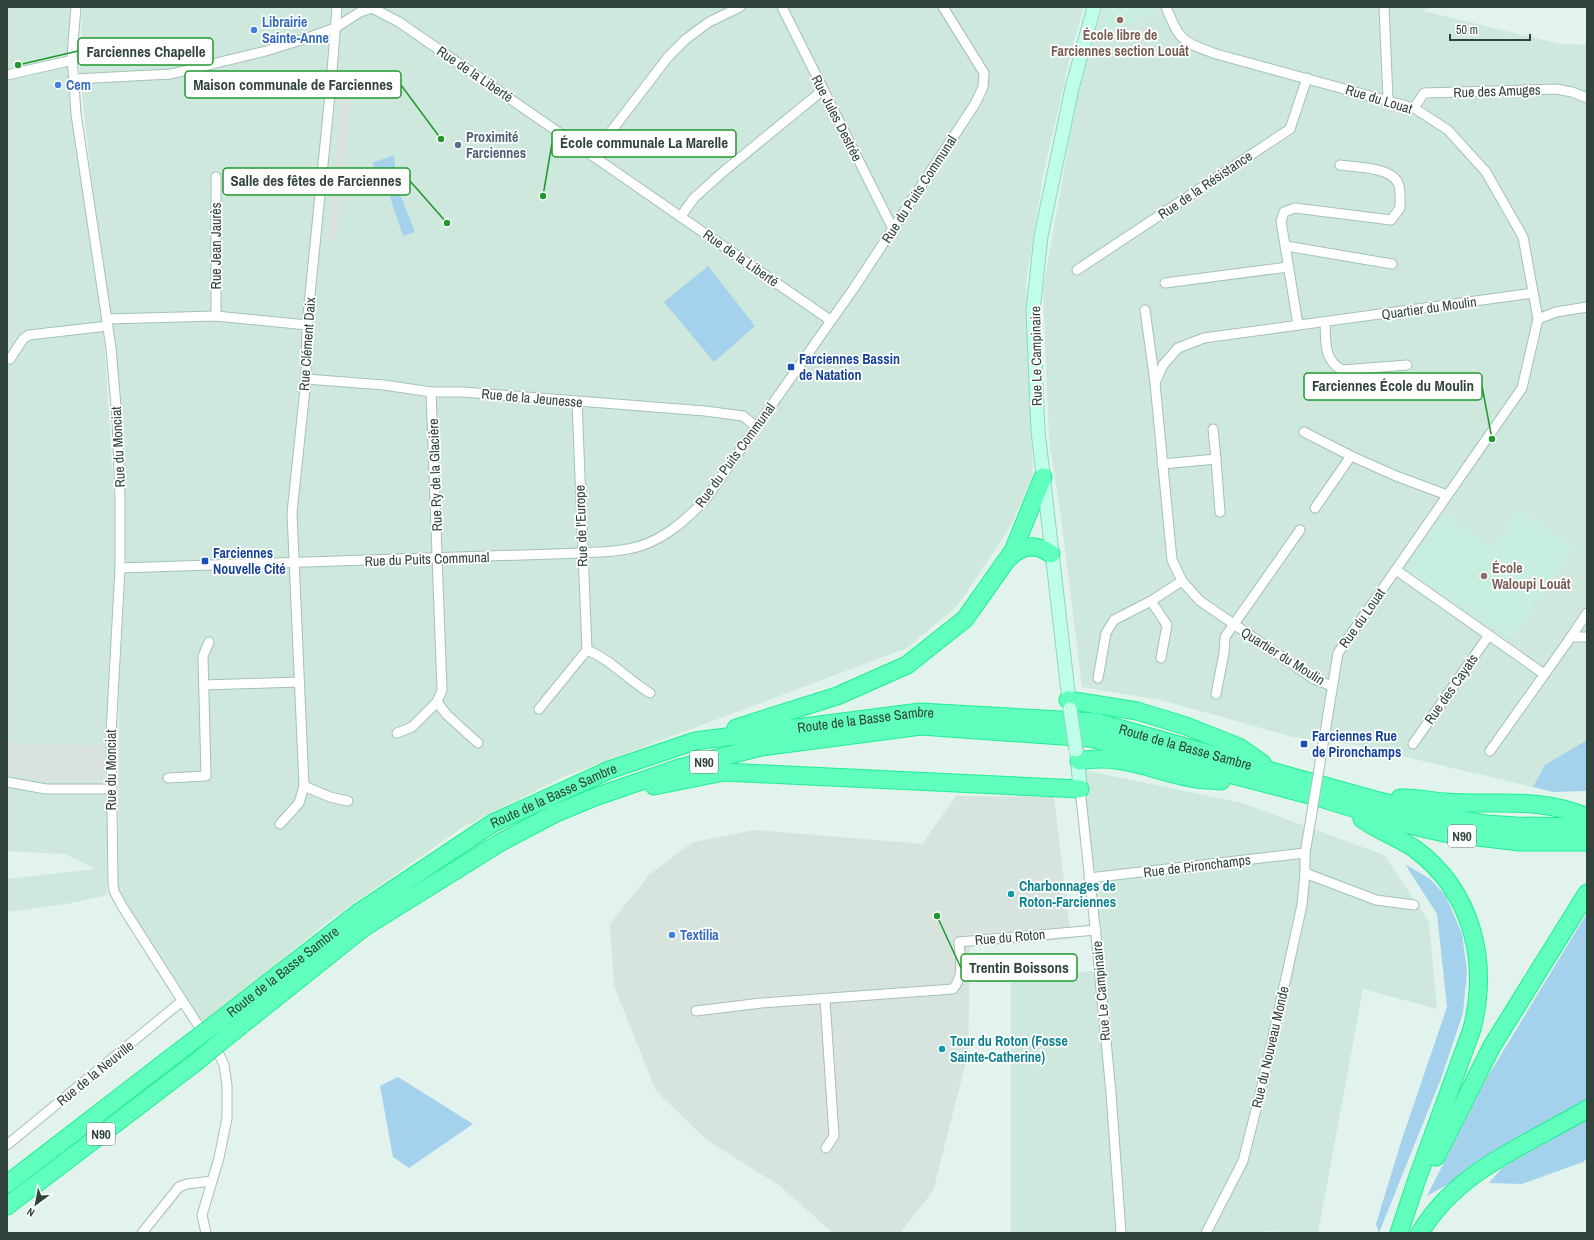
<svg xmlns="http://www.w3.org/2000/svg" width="1594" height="1240" font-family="'Archivo Narrow',sans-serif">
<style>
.residential{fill:#cee8dd}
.industrial{fill:#d6e4dd}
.education{fill:#c8eee0}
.green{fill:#a4d2ed}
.parking{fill:#dae2de}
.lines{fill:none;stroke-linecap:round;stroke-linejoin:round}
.street-casing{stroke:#a5c1b6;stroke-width:11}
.secondary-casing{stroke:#8ad8be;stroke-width:15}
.highway-casing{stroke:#1eef91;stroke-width:19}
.street{stroke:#fff;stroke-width:9}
.secondary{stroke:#bfffea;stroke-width:13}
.highway{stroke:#60ffbd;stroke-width:17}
.street-bridge-casing{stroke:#a5c1b6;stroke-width:11;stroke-linecap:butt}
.secondary-bridge-casing{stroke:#8ad8be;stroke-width:15;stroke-linecap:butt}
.highway-bridge-casing{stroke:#1eef91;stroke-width:19;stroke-linecap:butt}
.street-bridge{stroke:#fff;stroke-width:9}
.secondary-bridge{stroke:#bfffea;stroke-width:13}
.highway-bridge{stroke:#60ffbd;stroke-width:17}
.education-dot{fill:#8d6e63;stroke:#fff;stroke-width:1.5}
.shop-dot{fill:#3f7fe0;stroke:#fff;stroke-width:1.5}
.service-dot{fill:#5c6f8a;stroke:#fff;stroke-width:1.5}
.transit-dot{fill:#1a4fb4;stroke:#fff;stroke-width:1.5}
.culture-dot{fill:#0f9aa8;stroke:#fff;stroke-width:1.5}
.labels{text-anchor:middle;stroke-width:3.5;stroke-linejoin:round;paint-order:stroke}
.shield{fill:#fff;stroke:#6f7c76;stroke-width:1}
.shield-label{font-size:13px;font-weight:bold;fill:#31443b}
.shop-label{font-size:14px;font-weight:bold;fill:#366cbe;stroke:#fff;text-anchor:start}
.education-label{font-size:14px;font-weight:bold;fill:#785e54;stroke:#fff}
.street-label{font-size:14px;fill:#31443b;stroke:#fff}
.service-label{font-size:14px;font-weight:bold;fill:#4e5e75;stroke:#fff;text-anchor:start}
.transit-label{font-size:14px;font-weight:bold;fill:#164399;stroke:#fff;text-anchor:start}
.culture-label{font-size:14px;font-weight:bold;fill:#0d838f;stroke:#fff;text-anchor:start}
.leader{fill:none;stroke:#20982d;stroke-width:1.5}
.callout-dot{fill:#20982d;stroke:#fff;stroke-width:1.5}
.callout{fill:#fff;stroke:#20982d;stroke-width:1.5}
.callout-label{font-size:15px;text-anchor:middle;font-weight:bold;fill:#31443b}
</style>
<rect width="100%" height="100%" fill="#e1f3ec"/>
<g class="residential">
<path d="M 7,7 L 70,7 L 68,75 L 104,339 L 117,541 L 108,686 L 107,895 L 72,903 L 7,912 L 7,879 L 97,869 L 65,854 L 7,851 Z"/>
<path d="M 82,7 L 1084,7 L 1073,45 L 1043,176 L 1026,282 L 1033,476 L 1009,529 L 958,605 L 907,648 L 563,777 L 463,827 L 327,922 L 206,1022 L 195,1016 L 118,892 L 119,673 L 126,570 L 124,465 L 112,327 L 93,192 L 80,76 Z"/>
<path d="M 1103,7 L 1380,7 L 1382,104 L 1410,116 L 1433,95 L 1494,96 L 1558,92 L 1587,103 L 1587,788 L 1559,782 L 1533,787 L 1355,745 L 1293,737 L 1161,700 L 1082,687 L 1061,517 L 1049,440 L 1043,290 L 1077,96 Z"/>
<path d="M 1384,7 L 1429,7 L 1423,11 L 1560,44 L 1587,45 L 1587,98 L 1558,91 L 1424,93 L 1414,108 L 1388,99 Z"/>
<path d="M 1083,770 L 1242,803 L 1384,855 L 1429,922 L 1437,1009 L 1363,989 L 1318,1233 L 1263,1231 L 1262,1233 L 1011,1233 L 1011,978 L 1102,970 Z"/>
</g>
<path class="industrial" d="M 956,796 L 1054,797 L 1071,939 L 970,947 L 968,1054 L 933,1191 L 900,1233 L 833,1233 L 780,1186 L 707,1140 L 656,1091 L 614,986 L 610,924 L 649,875 L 693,842 L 755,830 L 922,844 Z"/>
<g class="education">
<path d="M 1108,7 L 1158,7 L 1159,8 L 1112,32 L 1101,33 Z"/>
<path d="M 1520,510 L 1573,548 L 1511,640 L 1418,579 L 1410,572 L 1409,565 L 1411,559 L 1444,514 L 1494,548 Z"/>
</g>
<g class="green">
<path d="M 394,155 L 397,187 L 415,232 L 403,236 L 388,191 L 372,163 Z"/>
<path d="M 708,266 L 755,326 L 714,362 L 664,302 Z"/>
<path d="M 1587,740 L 1587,791 L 1553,792 L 1533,787 L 1545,765 Z"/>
<path d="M 1405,864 L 1430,879 L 1446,896 L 1462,934 L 1467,971 L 1463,1013 L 1442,1076 L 1379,1233 L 1376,1224 L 1401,1142 L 1447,1007 L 1437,914 Z"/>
<path d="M 1587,913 L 1587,1103 L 1575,1113 L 1427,1196 L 1485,1081 Z"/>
<path d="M 398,1077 L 473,1124 L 409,1168 L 393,1157 L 380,1086 Z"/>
<path d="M 1587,1114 L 1587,1159 L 1583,1162 L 1522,1184 L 1489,1183 L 1501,1169 Z"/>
</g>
<g class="parking">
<path d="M 342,94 L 351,95 L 336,240 L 327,239 Z"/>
<path d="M 7,738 L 16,743 L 104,746 L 104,781 L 45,782 L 7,773 Z"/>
</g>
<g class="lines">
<defs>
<g id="street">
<path d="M 76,7 L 72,56 L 76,114 L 111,348 L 117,418 L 120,498 L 120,568 L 111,733 L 113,883 L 114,891 L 122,906 L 194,1019 L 218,1052 L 224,1065 L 227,1085 L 227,1118 L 219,1158 L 202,1215 L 206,1233"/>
<path d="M 782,7 L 893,229"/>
<path d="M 1166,7 C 1180,41 1181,41 1216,54 L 1414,108 L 1448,130 L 1486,172 L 1523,237 L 1538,319 L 1522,388 L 1338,653 L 1319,769"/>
<path d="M 1384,7 L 1388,99"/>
<path d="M 7,75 L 73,60"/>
<path d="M 74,79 L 171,74 L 266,51 L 310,37 L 335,28 L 360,12 L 372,8 L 399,22 L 830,320"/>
<path d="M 1414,108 L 1424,93 L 1556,89 L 1572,92 L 1587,98"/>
<path d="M 593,155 L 668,57 L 686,39 L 709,22 L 740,7"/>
<path d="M 681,216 L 694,198 L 724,171 L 823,90"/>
<path d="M 1286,246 L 1392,264"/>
<path d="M 1077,270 L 1290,129 L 1307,78"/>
<path d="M 1165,283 L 1288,267"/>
<path d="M 1145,310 L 1155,383"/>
<path d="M 216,316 L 216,177"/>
<path d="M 107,319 L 216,316 L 307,325"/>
<path d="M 1538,319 L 1556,312 L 1587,307"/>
<path d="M 1325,322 C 1326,340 1323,360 1342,370 L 1407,365"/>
<path d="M 1298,325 L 1281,221 L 1284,212 L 1295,208 L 1391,220 L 1400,208 C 1400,201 1401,189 1398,183 C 1391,167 1355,167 1340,165"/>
<path d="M 10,359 L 23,339 L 29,335 L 108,326"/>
<path d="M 306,379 L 384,385 L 431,392 L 463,392 L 705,411 L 743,416 L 755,426"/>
<path d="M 431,392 L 442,690 L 437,702"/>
<path d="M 577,402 L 587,650"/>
<path d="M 1213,429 L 1216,459"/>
<path d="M 1304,432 L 1351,456"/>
<path d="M 1162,464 L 1216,459 L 1220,512"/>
<path d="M 1315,508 L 1351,456 L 1396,476 L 1447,495"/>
<path d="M 120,568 L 582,553 C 597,552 613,552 628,549 C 659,544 684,522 705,500 L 854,288 L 975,104 L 983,87 L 984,73 L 943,7"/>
<path d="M 1396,570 L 1544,674"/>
<path d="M 1151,601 L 1167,625 L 1161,658"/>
<path d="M 1571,637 L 1587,613"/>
<path d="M 1098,678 L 1106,633 L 1114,620 L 1151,601 L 1182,581"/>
<path d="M 204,685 L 298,682"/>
<path d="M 1332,686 L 1314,679 L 1200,601 L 1182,581 L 1172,560 L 1155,383 L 1163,365 L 1178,348 L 1204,338 L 1533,293"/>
<path d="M 1216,694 L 1224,653 L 1225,637 L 1300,530"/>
<path d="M 539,709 L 587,650 C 610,659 628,680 650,693"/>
<path d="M 397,733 L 412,727 L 437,702 L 447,715 L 478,743"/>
<path d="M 1413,744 L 1489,635"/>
<path d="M 1490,751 L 1571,637 L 1587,637"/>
<path d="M 168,778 L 206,776 L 203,656 L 209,642"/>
<path d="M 7,782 L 46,789 L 111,789"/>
<path d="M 304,786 L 292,513 L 306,379 L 307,325 L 331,84 L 337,7"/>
<path d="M 1080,789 L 1096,936 L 1111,1093 L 1121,1233"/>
<path d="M 280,824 L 299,803 L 304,786 L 330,797 L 348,801"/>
<path d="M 1305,873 L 1376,900 L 1414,905"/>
<path d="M 1089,878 L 1305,853"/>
<path d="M 825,1000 L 834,1136 L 826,1148"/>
<path d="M 696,1011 L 761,1003 L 953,989 C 965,974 960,960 959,942 L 1096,930"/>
<path d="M 7,1145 L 182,1001"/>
<path d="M 142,1233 L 179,1187 L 187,1184 L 212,1181"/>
<path d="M 1206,1233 L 1243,1161 L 1263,1082 L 1302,905 L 1305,873 L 1305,853 L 1310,824"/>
</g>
<g id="secondary">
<path d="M 1070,709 L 1038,431 L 1033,311 L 1041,236 L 1072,88 L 1094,7"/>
<path d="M 1077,752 L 1080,789"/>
</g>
<g id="highway">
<path d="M 1009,558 C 1021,545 1036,543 1051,554"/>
<path d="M 1068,700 L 1137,711 L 1186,726 L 1239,747 L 1262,763"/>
<path d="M 736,728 L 837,696 L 907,665 L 965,619 L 1013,551 L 1043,477"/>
<path d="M 1079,761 C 1121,753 1156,772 1196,779 C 1204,780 1213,780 1221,781"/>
<path d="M 654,786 L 724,772 L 1080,789"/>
<path d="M 1400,798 C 1415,797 1430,801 1445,802 C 1496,806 1537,796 1587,817"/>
<path d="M 1362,819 C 1378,831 1398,837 1415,849 C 1473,892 1489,962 1472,1029 L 1417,1179 L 1399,1233"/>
<path id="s1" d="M 214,1025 L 358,913 L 493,823 L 609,770 L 695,741 L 920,712 L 1096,722 L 1375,800 L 1443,816 L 1486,824 L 1516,826 L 1587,827"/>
<path d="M 224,1039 L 363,928 L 501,842 L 554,814 L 595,797 L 679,768 L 761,747 L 921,726 L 1090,738 L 1317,797 L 1405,824 L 1444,833 L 1520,842 L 1587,842"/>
<path d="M 1436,1157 L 1492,1046 L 1587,893"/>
<path d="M 7,1184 L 181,1050"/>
<path d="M 7,1206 L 195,1063"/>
<path d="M 1420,1233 C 1457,1170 1527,1145 1587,1109"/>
</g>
</defs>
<use href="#street" class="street-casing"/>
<use href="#secondary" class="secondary-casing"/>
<use href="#highway" class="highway-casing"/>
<use href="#street" class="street"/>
<use href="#secondary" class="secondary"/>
<use href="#highway" class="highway"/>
<defs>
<path id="street-bridge" d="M 1310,824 L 1319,769"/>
<path id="secondary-bridge" d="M 1070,709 L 1076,750"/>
<g id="highway-bridge">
<path d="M 181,1050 L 214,1025"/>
<path d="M 195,1063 L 224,1039"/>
</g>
</defs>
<use href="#street-bridge" class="street-bridge-casing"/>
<use href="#secondary-bridge" class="secondary-bridge-casing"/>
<use href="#highway-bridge" class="highway-bridge-casing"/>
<use href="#street-bridge" class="street-bridge"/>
<use href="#secondary-bridge" class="secondary-bridge"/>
<use href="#highway-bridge" class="highway-bridge"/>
</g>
<g class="education-dot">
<circle cx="1120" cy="20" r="4"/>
<circle cx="1484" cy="576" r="4"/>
</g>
<g class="shop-dot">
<circle cx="254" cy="30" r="4"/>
<circle cx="58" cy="85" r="4"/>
<circle cx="672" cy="935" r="4"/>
</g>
<circle class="service-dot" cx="458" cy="145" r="4"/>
<g class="transit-dot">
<rect x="787" y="363" width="8" height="8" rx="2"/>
<rect x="201" y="557" width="8" height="8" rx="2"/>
<rect x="1300" y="740" width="8" height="8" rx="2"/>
</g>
<g class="culture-dot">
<circle cx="1011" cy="894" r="4"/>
<circle cx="942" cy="1049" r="4"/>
</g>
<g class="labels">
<g class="shield">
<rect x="690" y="751" width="28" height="22" rx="3"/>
<rect x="1448" y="825" width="28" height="22" rx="3"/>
<rect x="87" y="1123" width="28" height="22" rx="3"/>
</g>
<g class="shield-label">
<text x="704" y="767">N90</text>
<text x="1462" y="841">N90</text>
<text x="101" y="1139">N90</text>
</g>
<g class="shop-label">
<text x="262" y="27">Librairie<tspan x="262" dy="16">Sainte-Anne</tspan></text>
<text x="66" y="90">Cem</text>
<text x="680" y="940">Textilia</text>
</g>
<g class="education-label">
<text x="1120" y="40">École libre de<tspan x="1120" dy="16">Farciennes section Louât</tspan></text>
<text x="1492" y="573" text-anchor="start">École<tspan x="1492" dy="16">Waloupi Louât</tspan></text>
</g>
<g class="street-label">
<text transform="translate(475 74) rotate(34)" y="5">Rue de la Liberté</text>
<text transform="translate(1497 91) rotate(-2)" y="5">Rue des Amuges</text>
<text transform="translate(1379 99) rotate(17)" y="5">Rue du Louat</text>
<text transform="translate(837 118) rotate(63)" y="5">Rue Jules Destrée</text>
<text transform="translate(1205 185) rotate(-34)" y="5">Rue de la Résistance</text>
<text transform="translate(919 189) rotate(-57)" y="5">Rue du Puits Communal</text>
<text transform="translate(216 246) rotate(-90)" y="5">Rue Jean Jaurès</text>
<text transform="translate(741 258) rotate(35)" y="5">Rue de la Liberté</text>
<text transform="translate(1429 308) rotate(-8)" y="5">Quartier du Moulin</text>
<text transform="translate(307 344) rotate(-86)" y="5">Rue Clément Daix</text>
<text transform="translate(1036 356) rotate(-91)" y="5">Rue Le Campinaire</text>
<text transform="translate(532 398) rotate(5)" y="5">Rue de la Jeunesse</text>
<text transform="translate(118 447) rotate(-93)" y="5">Rue du Monciat</text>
<text transform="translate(735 455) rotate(-54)" y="5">Rue du Puits Communal</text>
<text transform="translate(435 475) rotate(-92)" y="5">Rue Ry de la Glacière</text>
<text transform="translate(581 526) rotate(-92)" y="5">Rue de l'Europe</text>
<text transform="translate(427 559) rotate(-2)" y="5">Rue du Puits Communal</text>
<text transform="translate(1362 618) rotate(-55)" y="5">Rue du Louat</text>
<text transform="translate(1283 656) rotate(32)" y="5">Quartier du Moulin</text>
<text transform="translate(1451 689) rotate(-55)" y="5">Rue des Cayats</text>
<text dy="5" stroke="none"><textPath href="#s1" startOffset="735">Route de la Basse Sambre</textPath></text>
<text dy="5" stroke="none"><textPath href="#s1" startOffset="1059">Route de la Basse Sambre</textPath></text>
<text transform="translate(111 770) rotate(-90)" y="5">Rue du Monciat</text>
<text dy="5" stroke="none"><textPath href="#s1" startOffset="411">Route de la Basse Sambre</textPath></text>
<text transform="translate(1197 866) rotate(-7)" y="5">Rue de Pironchamps</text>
<text transform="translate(1010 937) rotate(-5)" y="5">Rue du Roton</text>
<text dy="5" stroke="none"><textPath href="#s1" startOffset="87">Route de la Basse Sambre</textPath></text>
<text transform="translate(1101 991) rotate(-95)" y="5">Rue Le Campinaire</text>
<text transform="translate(1270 1047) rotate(-77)" y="5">Rue du Nouveau Monde</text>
<text transform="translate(95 1073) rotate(-39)" y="5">Rue de la Neuville</text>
</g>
<g class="service-label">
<text x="466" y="142">Proximité<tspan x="466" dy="16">Farciennes</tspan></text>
</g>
<g class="transit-label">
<text x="799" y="364">Farciennes Bassin<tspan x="799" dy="16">de Natation</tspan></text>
<text x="213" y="558">Farciennes<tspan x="213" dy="16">Nouvelle Cité</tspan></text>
<text x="1312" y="741">Farciennes Rue<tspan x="1312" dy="16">de Pironchamps</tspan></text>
</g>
<g class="culture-label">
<text x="1019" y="891">Charbonnages de<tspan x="1019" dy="16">Roton-Farciennes</tspan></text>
<text x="950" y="1046">Tour du Roton (Fosse<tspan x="950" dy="16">Sainte-Catherine)</tspan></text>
</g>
</g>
<path class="leader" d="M18 65L78 51M441 139L401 85M543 196L552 143M447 223L410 181M1492 439L1482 386M937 916L961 968"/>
<g class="callout-dot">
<circle cx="18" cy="65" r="4"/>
<circle cx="441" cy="139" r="4"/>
<circle cx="543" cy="196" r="4"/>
<circle cx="447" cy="223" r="4"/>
<circle cx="1492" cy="439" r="4"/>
<circle cx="937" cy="916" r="4"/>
</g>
<g class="callout">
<rect x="78" y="38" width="135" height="27" rx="4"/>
<rect x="185" y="71" width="216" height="27" rx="4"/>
<rect x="552" y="130" width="184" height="27" rx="4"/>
<rect x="223" y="168" width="187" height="27" rx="4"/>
<rect x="1304" y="373" width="178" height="27" rx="4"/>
<rect x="961" y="954" width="116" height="27" rx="4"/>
</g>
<g class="callout-label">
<text x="146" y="57">Farciennes Chapelle</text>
<text x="293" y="90">Maison communale de Farciennes</text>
<text x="644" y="148">École communale La Marelle</text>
<text x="316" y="186">Salle des fêtes de Farciennes</text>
<text x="1393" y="391">Farciennes École du Moulin</text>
<text x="1019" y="973">Trentin Boissons</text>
</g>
<rect width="1594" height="1240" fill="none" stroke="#31443b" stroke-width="16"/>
<g transform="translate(36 1204) rotate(212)" stroke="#ffffff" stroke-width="3" paint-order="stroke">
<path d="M0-3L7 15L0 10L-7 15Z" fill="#31443b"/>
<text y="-6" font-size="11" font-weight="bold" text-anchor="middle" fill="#31443b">N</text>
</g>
<path d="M1450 34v6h80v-6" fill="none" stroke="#31443b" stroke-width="2"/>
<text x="1456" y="34" font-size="12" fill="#31443b" stroke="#ffffff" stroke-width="3" paint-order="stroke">50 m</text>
</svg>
